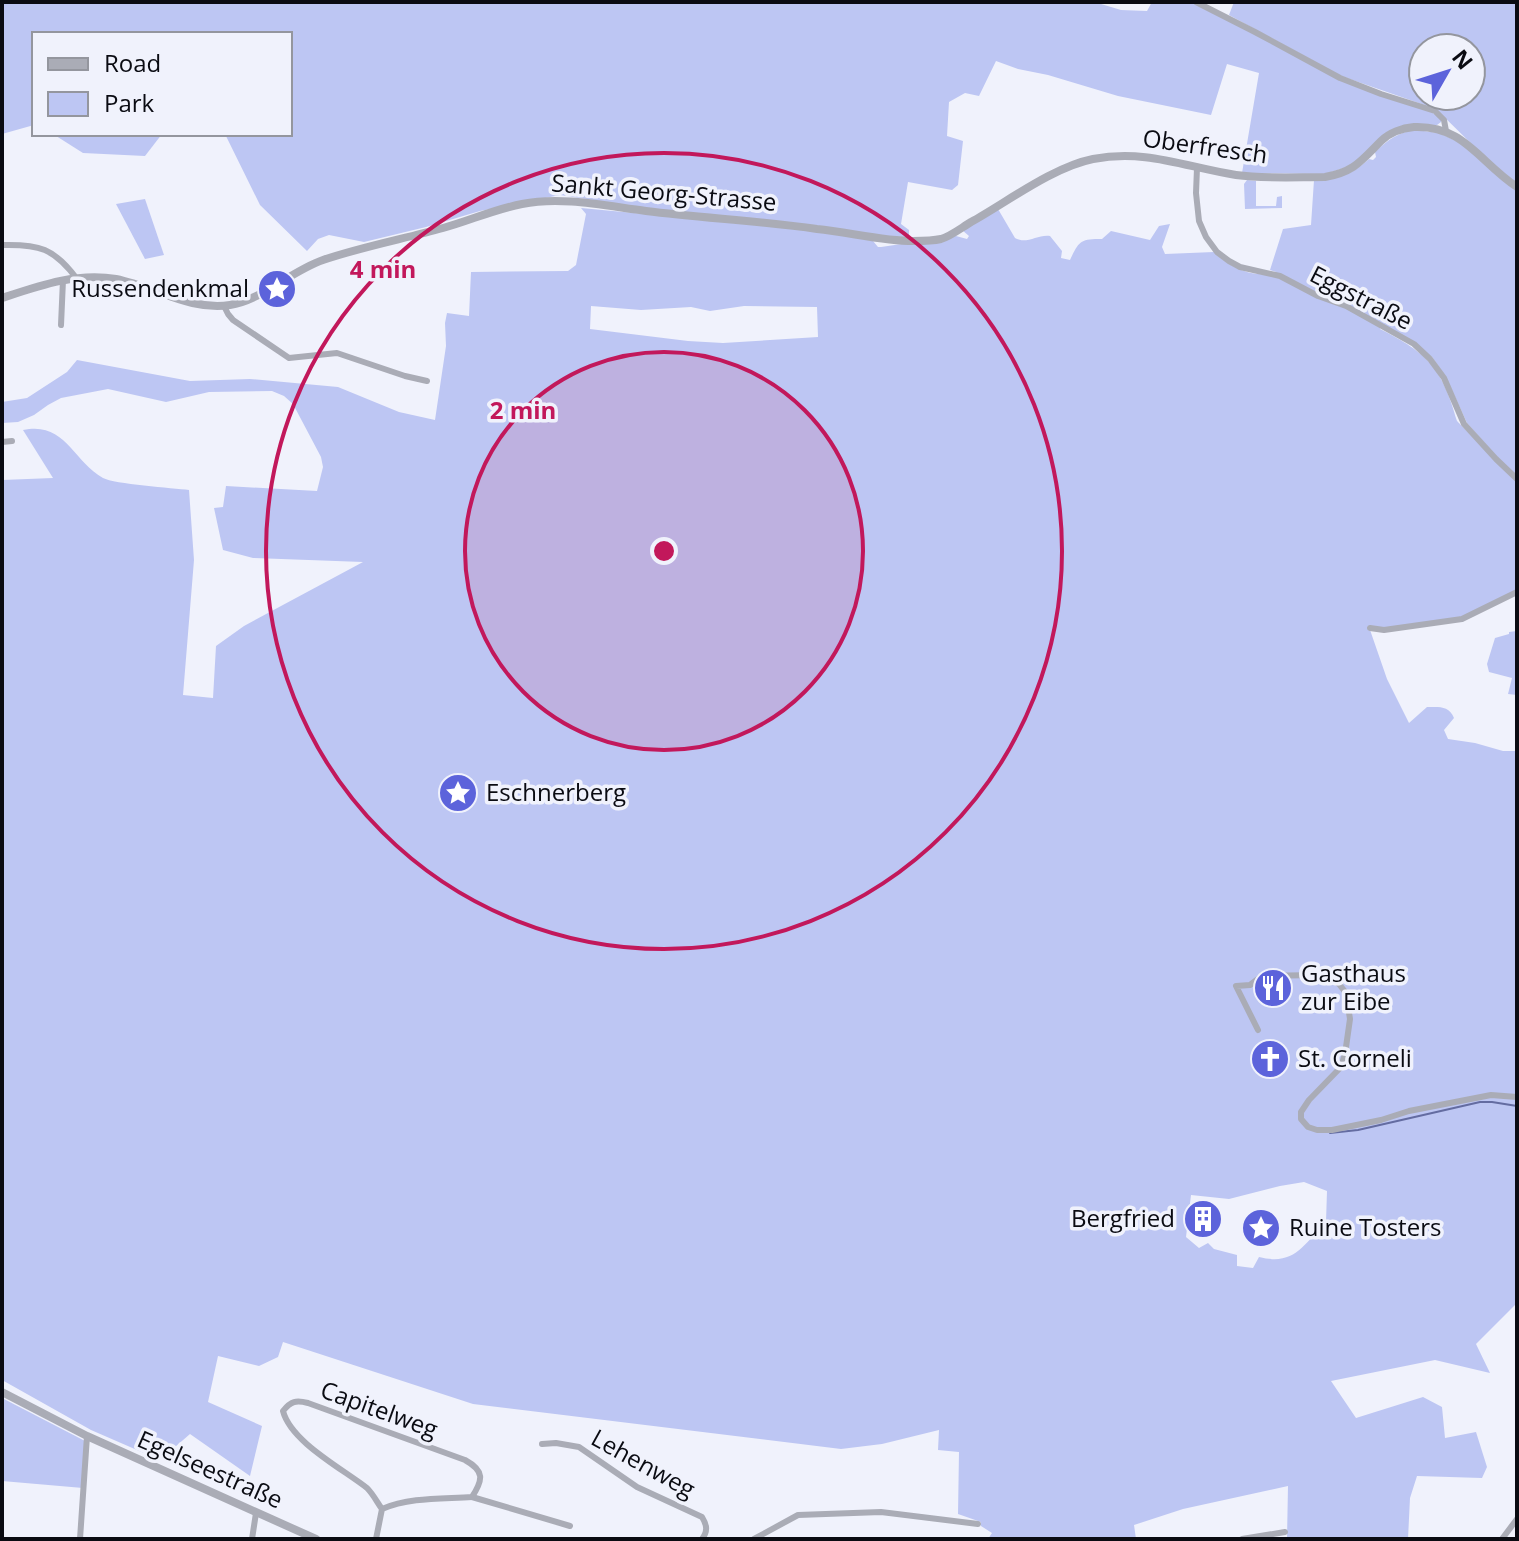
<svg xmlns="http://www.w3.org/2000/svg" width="1519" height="1541" font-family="'Open Sans',sans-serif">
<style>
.green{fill:#bdc6f3;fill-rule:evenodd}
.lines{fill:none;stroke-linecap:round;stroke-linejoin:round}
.stream{stroke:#646ca1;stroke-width:2}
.minor{stroke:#aaacb6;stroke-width:6}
.tertiary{stroke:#aaacb6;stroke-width:8}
.ring{fill:none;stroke:#c2185b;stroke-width:4}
.labels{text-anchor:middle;stroke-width:7;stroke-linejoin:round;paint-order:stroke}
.street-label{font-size:24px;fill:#0a0b12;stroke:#f0f2fc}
.poi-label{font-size:24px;fill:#0a0b12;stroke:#f0f2fc;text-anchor:start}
.centre{fill:#c2185b;stroke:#f0f2fc;stroke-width:4}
.ring-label{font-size:24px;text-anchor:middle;font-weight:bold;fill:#c2185b;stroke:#f0f2fc;stroke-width:7;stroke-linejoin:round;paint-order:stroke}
</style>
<rect width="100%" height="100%" fill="#f0f2fc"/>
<g class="green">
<path d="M 2,2 L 1101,2 L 1101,4 L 1121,10 L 1147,11 L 1152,2 L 1192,2 L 1254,33 L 1339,80 L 1429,110 L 1441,119 L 1441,122 L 1437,125 L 1403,125 L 1350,166 L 1325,174 L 1242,173 L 1259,73 L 1227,64 L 1211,115 L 1118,96 L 1048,75 L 1018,69 L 996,61 L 979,96 L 965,93 L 949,102 L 947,136 L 963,141 L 958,185 L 952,190 L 908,182 L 901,224 L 909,230 L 909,239 L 685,214 L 560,195 L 480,211 L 426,227 L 364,242 L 329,235 L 318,239 L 307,251 L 260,205 L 225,134 L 290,134 L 290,34 L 34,34 L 34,125 L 2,134 Z"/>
<path d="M 1234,2 L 1517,2 L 1517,183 L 1491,163 L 1436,109 L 1341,76 L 1229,15 ZM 1423,48 L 1471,48 L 1471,96 L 1423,96 Z"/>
<path d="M 1416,130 L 1439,133 L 1463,144 L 1517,189 L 1517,476 L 1497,457 L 1467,423 L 1446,377 L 1432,357 L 1380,325 L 1380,329 C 1429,354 1442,368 1457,421 L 1517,482 L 1517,590 L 1461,617 L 1384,628 L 1369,627 L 1387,679 L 1409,723 L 1427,707 C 1438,707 1449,705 1454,718 L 1444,730 L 1448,739 L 1475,743 L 1503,751 L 1517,751 L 1517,1303 L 1476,1344 L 1490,1373 L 1435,1360 L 1331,1381 L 1356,1418 L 1423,1397 L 1442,1407 L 1445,1438 L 1476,1432 L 1487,1467 L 1482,1478 L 1417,1476 L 1410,1498 L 1408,1539 L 1287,1539 L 1288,1486 L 1183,1509 L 1134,1525 L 1136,1539 L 988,1539 L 992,1533 L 981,1526 L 981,1522 L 958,1514 L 959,1452 L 938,1450 L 939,1430 L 882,1444 L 841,1449 L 473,1404 L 283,1342 L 278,1357 L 259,1366 L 218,1356 L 208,1402 L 262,1426 L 250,1476 L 190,1434 L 160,1460 L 91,1430 L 2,1380 L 2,480 L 53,478 L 23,430 C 65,421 72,460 103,478 C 114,484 173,488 189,490 L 194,560 L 183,695 L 213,698 L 216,646 L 244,626 L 363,562 L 253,558 L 223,550 L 214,508 L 223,507 L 226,486 L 317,491 L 323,467 L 321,457 L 293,404 L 284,396 L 272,391 L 209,392 L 166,402 L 108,389 L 61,398 L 48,405 L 34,415 L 18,422 L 2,423 L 2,402 L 27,398 L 67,372 L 77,360 L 190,381 L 250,379 L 338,387 L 399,412 L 435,420 L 446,346 L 445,323 L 447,313 L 469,316 L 471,272 L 568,271 L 576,265 L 586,214 L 581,208 L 816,230 L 873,241 L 878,247 L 881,247 L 956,236 L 967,239 L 969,236 L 962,230 L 998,209 L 1015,238 C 1026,245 1038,234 1050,236 L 1062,251 L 1061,258 L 1070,260 C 1079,241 1080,239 1102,239 L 1111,231 L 1150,240 L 1159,226 L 1170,224 L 1162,247 L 1165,254 L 1214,252 C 1230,268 1254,279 1276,272 L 1270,270 L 1283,229 L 1311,225 L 1314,180 C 1339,178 1350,176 1369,159 L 1373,160 L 1376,157 L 1375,152 C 1388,140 1398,132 1416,130 ZM 591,306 L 641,310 L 691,307 L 710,311 L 744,306 L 817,307 L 818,337 L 723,343 L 688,341 L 590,329 ZM 1304,1182 L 1327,1191 L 1326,1222 C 1303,1245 1295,1266 1259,1257 L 1253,1268 L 1237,1266 L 1237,1255 L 1214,1249 L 1208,1243 L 1199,1248 L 1186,1237 L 1191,1195 L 1229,1199 L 1280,1186 Z"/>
<path d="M 53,134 L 162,134 L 145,156 L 83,153 Z"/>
<path d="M 1247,180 L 1256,181 L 1256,206 L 1276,206 L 1277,197 L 1282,196 L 1282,208 L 1245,209 L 1244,184 Z"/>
<path d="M 145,199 L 164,255 L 145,259 L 116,204 Z"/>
<path d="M 1517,631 L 1517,695 L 1508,694 L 1512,678 L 1489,672 L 1487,664 L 1495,638 L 1509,634 L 1509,632 Z"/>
<path d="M 2,1398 L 87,1442 L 83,1488 L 2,1481 Z"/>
</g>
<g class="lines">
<path class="stream" d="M 1330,1133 L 1358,1130 L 1480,1102 L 1492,1102 L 1517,1106"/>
<g class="minor">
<path d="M 1196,2 L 1255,32 L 1340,78 L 1381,94 L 1435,111 L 1444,120 L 1446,131"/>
<path d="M 1197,168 L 1196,193 L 1199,221 L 1206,237 L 1217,252 L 1229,261 L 1240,267 L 1280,276 L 1318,296 L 1346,306 L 1414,344 L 1430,359 L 1444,378 L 1464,424 L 1496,459 L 1517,479"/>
<path d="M 2,245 C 39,244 54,248 77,279"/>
<path d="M 224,306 L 228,314 L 233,320 L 289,358 L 337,353 L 405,376 L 427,381"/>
<path d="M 61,325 L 63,280"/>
<path d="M 2,442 L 12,441"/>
<path d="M 1370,628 L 1384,630 L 1462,619 L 1517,592"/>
<path d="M 1258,1030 L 1236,986 L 1250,985 L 1262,976 L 1321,975 L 1331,978 L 1339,984 L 1346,993 L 1350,1019 L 1345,1054 L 1341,1067 L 1309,1100 L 1301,1112 L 1301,1119 L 1308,1127 L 1317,1130 L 1332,1130 L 1381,1120 L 1409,1111 L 1491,1095 L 1517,1097"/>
<path d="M 542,1444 L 556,1443 L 579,1447 L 637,1487 L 702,1517 C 707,1525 708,1531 702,1539"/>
<path d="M 472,1497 L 570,1526"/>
<path d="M 80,1539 L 87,1436"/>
<path d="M 252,1539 L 256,1513"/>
<path d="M 376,1539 L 382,1509 C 377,1502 373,1494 367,1488 C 343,1469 291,1442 283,1411 C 291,1401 296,1400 308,1403 L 465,1460 C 485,1471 483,1480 472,1497 C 442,1499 410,1497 382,1509"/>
<path d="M 754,1539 L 798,1515 L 881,1512 L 978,1524"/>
<path d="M 1242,1539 L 1285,1532"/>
<path d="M 1502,1539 L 1517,1519"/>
</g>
<g class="tertiary">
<path d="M 2,298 C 38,286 77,272 116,279 C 155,287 190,311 230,305 C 262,300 291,271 323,260 C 361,247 403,239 443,228 C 469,221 495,209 522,204 C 562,196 606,206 646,211 C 703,218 760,221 817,229 C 848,232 883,241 913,241 C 922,241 932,241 941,239 C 951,236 961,228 971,222 C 1007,202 1053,167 1093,159 C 1146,149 1185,167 1236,175 C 1265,179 1296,177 1325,177 C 1354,172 1361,161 1381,141 C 1389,133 1402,128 1414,127 C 1464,125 1479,162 1517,187"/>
<path d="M 2,1392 L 87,1436 L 316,1539"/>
</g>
</g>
<circle cx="664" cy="551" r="199" fill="#c2185b" fill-opacity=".12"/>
<g class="ring">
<circle cx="664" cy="551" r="199"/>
<circle cx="664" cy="551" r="398"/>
</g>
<defs>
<symbol id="sight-disc" viewBox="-11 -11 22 22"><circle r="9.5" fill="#5c63db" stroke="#f0f2fc"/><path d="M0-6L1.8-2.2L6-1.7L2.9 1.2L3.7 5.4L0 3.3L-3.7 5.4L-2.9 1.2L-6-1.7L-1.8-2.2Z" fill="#fff"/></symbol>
<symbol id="restaurant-disc" viewBox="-11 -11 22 22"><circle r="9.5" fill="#5c63db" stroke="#f0f2fc"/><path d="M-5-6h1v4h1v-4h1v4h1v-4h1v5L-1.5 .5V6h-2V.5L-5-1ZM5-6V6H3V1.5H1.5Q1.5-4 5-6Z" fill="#fff"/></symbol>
<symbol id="church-disc" viewBox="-11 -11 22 22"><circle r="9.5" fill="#5c63db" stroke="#f0f2fc"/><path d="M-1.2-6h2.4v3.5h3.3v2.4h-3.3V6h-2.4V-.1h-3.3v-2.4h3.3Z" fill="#fff"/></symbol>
<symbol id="building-disc" viewBox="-11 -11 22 22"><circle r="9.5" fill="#5c63db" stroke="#f0f2fc"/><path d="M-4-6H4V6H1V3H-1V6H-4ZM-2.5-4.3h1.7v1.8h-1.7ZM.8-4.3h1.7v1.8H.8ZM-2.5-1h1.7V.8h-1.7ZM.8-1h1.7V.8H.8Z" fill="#fff"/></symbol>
</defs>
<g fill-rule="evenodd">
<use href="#sight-disc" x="255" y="267" width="44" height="44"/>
<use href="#sight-disc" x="436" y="771" width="44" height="44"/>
<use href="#restaurant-disc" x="1251" y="966" width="44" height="44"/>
<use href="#church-disc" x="1248" y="1037" width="44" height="44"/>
<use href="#building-disc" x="1181" y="1197" width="44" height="44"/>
<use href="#sight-disc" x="1239" y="1206" width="44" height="44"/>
</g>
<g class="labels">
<g class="street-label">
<text transform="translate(1205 147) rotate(8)" y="8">Oberfresch</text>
<text transform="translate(664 193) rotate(5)" y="8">Sankt Georg-Strasse</text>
<text transform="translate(1361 298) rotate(27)" y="8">Eggstraße</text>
<text transform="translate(379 1410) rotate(20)" y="8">Capitelweg</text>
<text transform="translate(643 1464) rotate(29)" y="8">Lehenweg</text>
<text transform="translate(210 1470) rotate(24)" y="8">Egelseestraße</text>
</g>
<g class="poi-label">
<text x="249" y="297" text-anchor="end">Russendenkmal</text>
<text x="486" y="801">Eschnerberg</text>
<text x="1301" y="982">Gasthaus<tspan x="1301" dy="28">zur Eibe</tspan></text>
<text x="1298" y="1067">St. Corneli</text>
<text x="1175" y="1227" text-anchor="end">Bergfried</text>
<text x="1289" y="1236">Ruine Tosters</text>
</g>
</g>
<circle cx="664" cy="551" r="12" class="centre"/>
<g class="ring-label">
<text x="383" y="278">4 min</text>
<text x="523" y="419">2 min</text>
</g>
<rect width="1519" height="1541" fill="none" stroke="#0a0b12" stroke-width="8"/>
<rect x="32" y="32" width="260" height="104" fill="#f0f2fc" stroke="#94969e" stroke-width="2"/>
<rect x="48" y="58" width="40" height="12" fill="#aaacb6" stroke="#94969e" stroke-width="2"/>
<text x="104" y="72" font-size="24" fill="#0a0b12">Road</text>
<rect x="48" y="92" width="40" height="24" fill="#bdc6f3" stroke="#94969e" stroke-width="2"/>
<text x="104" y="112" font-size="24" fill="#0a0b12">Park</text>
<g transform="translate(1447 72) rotate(51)"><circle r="38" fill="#f0f2fc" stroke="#94969e" stroke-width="2"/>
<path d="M0-6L14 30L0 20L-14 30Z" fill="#5c63db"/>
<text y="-12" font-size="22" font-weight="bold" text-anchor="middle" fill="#0a0b12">N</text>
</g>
</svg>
